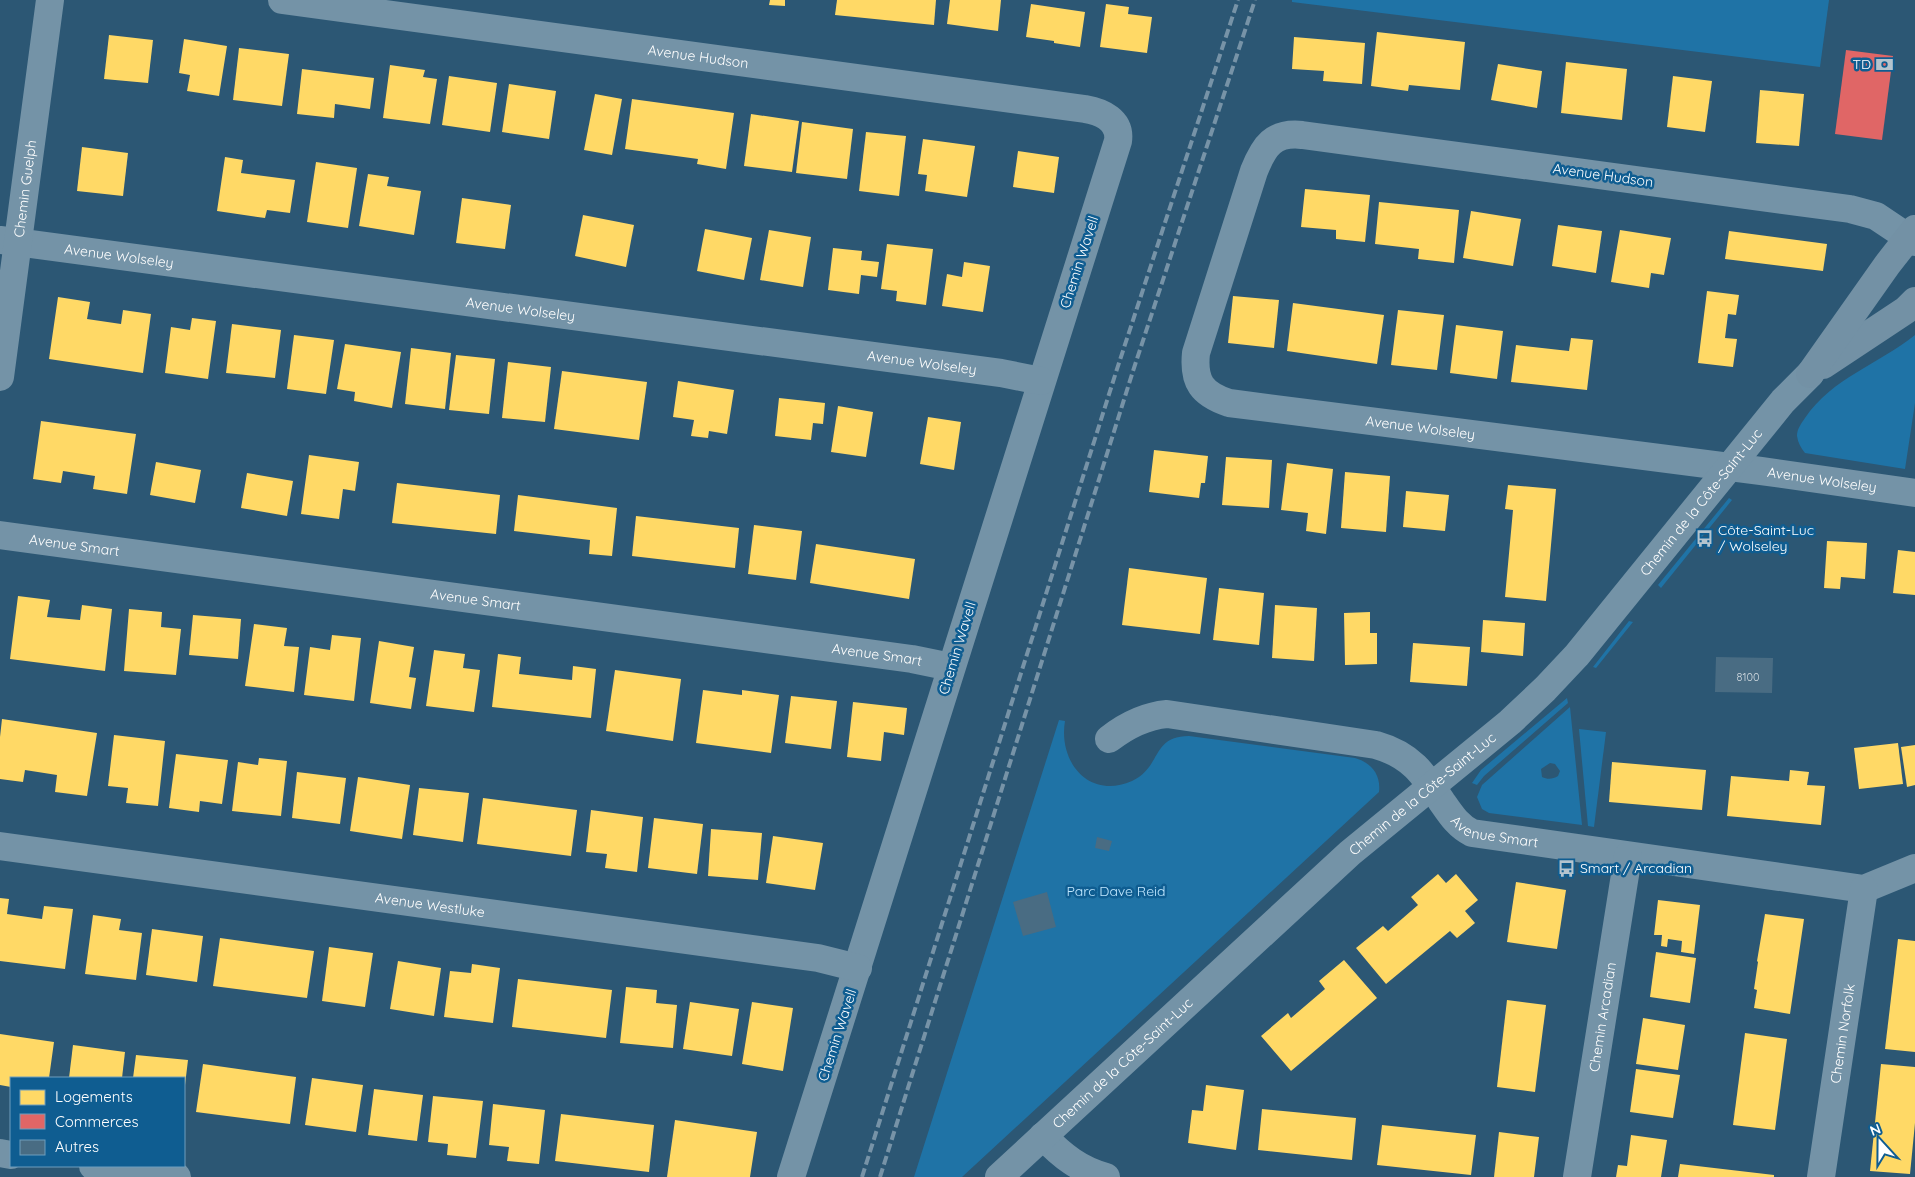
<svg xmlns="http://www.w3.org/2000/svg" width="1915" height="1177" font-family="Quicksand,sans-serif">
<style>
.green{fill:#1f73a6;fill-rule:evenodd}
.homes{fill:#ffd966}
.shops{fill:#e06666}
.building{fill:#496c83}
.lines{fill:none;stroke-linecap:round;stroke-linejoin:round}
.minor{stroke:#7493a7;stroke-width:28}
.major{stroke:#7391a5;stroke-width:28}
.rail{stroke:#7793a7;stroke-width:4;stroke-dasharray:9 4;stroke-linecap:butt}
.labels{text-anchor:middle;stroke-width:5;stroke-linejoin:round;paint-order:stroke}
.number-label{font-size:11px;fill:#d2dae0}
.street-label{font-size:14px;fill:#fff;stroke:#0f5d91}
.poi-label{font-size:14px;fill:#fff;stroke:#0f5d91;text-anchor:start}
.park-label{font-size:14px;fill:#c0e7fe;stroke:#0f5d91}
</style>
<rect width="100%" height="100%" fill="#2c5774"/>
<g class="green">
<path d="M 1292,0 L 1829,0 L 1820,67 L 1292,2 Z"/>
<path d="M 1915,335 L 1915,403 L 1905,469 L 1805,453 C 1801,448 1798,443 1797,436 C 1797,429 1801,424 1805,418 C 1832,378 1879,364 1915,335 Z"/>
<path d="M 1729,498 L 1732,500 L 1661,588 L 1658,585 Z"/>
<path d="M 1629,621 L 1633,622 L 1596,668 L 1593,667 Z"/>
<path d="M 1567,698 L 1568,703 L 1484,776 L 1477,785 L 1472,783 L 1481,770 Z"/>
<path d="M 1570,707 L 1582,825 L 1489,813 L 1482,809 L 1477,797 L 1482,785 ZM 1550,763 L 1555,764 L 1560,771 L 1558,776 C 1553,779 1548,780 1542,777 L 1541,769 Z"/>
<path d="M 1059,720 L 1065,721 C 1058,762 1089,800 1132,781 C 1162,767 1151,736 1189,736 L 1355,758 C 1372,763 1381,775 1379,792 L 962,1177 L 914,1177 Z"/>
<path d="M 1579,729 L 1606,732 L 1594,827 L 1588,826 Z"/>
</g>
<g class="homes">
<path d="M 770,0 L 785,0 L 785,6 L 769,5 Z"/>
<path d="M 837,0 L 936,0 L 934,25 L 835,15 Z"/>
<path d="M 950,0 L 1001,0 L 998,31 L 947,24 Z"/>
<path d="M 1031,4 L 1085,12 L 1080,47 L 1054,43 L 1054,41 L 1026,37 Z"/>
<path d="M 1106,4 L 1129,7 L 1128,14 L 1152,17 L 1147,53 L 1100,47 Z"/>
<path d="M 1377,32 L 1465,42 L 1460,90 L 1409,85 L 1408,91 L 1371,86 Z"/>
<path d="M 109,35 L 153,40 L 148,83 L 104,79 Z"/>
<path d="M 1294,37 L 1365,43 L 1362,84 L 1323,81 L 1324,71 L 1292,69 Z"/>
<path d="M 184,39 L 227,46 L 219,96 L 187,91 L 190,75 L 179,73 Z"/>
<path d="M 239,48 L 289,54 L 282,106 L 233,100 Z"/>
<path d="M 1566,62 L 1627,69 L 1622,120 L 1561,113 Z"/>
<path d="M 1498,64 L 1542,71 L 1537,108 L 1491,100 Z"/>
<path d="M 390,65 L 425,70 L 423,77 L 437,79 L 430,124 L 383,118 Z"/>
<path d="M 302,69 L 374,78 L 370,109 L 335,104 L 334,118 L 297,114 Z"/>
<path d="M 449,76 L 497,83 L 490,132 L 442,125 Z"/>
<path d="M 1673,76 L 1712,81 L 1705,132 L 1667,127 Z"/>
<path d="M 509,84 L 556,91 L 549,139 L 502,132 Z"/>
<path d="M 1760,90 L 1804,94 L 1799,146 L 1756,143 Z"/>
<path d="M 595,94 L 622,99 L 612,155 L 584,150 Z"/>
<path d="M 632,99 L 734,113 L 726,169 L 697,164 L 698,159 L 625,149 Z"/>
<path d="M 751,114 L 799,121 L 792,172 L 744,166 Z"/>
<path d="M 802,122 L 853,129 L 847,179 L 796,173 Z"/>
<path d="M 866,132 L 906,136 L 899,196 L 859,191 Z"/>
<path d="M 923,139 L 975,146 L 967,197 L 925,191 L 927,175 L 918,174 Z"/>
<path d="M 82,147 L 128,153 L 123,196 L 77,191 Z"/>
<path d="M 1018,151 L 1059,157 L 1054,193 L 1013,187 Z"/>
<path d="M 225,157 L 243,160 L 241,173 L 295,180 L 290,213 L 267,210 L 265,218 L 217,211 Z"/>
<path d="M 316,162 L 357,168 L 348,228 L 307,222 Z"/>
<path d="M 368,174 L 389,177 L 387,186 L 421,191 L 414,235 L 359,226 Z"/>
<path d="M 1305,189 L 1370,195 L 1365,242 L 1336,239 L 1336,230 L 1301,227 Z"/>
<path d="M 462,198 L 511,205 L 505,249 L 456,243 Z"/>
<path d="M 1379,202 L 1459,210 L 1454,263 L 1418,259 L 1419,249 L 1375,244 Z"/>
<path d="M 1471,211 L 1521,219 L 1513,266 L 1463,258 Z"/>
<path d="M 583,215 L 634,225 L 626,267 L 575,256 Z"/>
<path d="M 1558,225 L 1602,231 L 1596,273 L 1552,266 Z"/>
<path d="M 705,229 L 752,238 L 744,280 L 697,271 Z"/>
<path d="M 769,230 L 811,237 L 803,287 L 760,280 Z"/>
<path d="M 1620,230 L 1671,238 L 1664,275 L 1651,273 L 1649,288 L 1611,282 Z"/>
<path d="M 1729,231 L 1827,244 L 1823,271 L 1725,259 Z"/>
<path d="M 887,244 L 933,249 L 926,305 L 896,301 L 897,291 L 881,289 Z"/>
<path d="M 833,248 L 862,251 L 861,260 L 879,262 L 877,277 L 861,275 L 859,294 L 828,290 Z"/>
<path d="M 964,262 L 990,266 L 983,312 L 942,306 L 947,274 L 962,277 Z"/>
<path d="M 1707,291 L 1739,295 L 1736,315 L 1728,314 L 1725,338 L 1737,339 L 1733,367 L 1698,363 Z"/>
<path d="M 1233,296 L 1279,300 L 1274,348 L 1228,343 Z"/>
<path d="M 58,297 L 90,302 L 87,319 L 121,324 L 123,310 L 151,314 L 143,373 L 49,359 Z"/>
<path d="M 1293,303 L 1384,315 L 1377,364 L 1287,351 Z"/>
<path d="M 1398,310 L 1444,315 L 1437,370 L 1391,365 Z"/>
<path d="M 192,318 L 216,321 L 208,379 L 165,373 L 171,327 L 190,330 Z"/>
<path d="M 232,324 L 281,330 L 275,378 L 226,373 Z"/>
<path d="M 1456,325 L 1503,331 L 1497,379 L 1450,373 Z"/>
<path d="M 294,335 L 334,340 L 326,394 L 287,389 Z"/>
<path d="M 1571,338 L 1593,340 L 1587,390 L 1511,382 L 1516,345 L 1569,351 Z"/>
<path d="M 345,344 L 401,352 L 392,408 L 354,401 L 355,392 L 337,389 Z"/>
<path d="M 411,348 L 451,353 L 445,409 L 405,404 Z"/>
<path d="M 456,355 L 495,359 L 489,414 L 449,410 Z"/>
<path d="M 508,362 L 551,367 L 545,422 L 502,418 Z"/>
<path d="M 562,371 L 647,382 L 639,440 L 554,429 Z"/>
<path d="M 678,381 L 734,390 L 727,434 L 709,431 L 708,438 L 691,436 L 694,420 L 673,417 Z"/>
<path d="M 779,398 L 825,403 L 823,424 L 813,423 L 811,440 L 775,436 Z"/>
<path d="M 838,406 L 873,412 L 866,457 L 831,452 Z"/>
<path d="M 928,417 L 961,422 L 954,470 L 920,464 Z"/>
<path d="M 41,421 L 136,434 L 127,494 L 93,489 L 95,476 L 63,471 L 61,483 L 33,479 Z"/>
<path d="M 1154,450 L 1208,456 L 1205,483 L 1201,483 L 1199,498 L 1149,492 Z"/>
<path d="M 309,455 L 359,462 L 355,491 L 343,489 L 339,519 L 301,514 Z"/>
<path d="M 1226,457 L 1272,460 L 1269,508 L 1222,505 Z"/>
<path d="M 156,462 L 201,470 L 195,503 L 150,495 Z"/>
<path d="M 1287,463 L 1333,469 L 1326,534 L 1306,531 L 1308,513 L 1281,510 Z"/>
<path d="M 1345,472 L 1390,476 L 1386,532 L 1341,528 Z"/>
<path d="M 247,473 L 293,481 L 287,516 L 241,508 Z"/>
<path d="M 397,483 L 500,495 L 496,534 L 392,523 Z"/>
<path d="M 1508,485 L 1556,489 L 1546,601 L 1505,597 L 1513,510 L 1505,509 Z"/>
<path d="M 1406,491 L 1449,495 L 1445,531 L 1403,527 Z"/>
<path d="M 518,495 L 617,508 L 612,556 L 589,554 L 590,540 L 514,531 Z"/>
<path d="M 636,516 L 739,528 L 735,568 L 632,556 Z"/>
<path d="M 754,525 L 802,531 L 796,580 L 748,574 Z"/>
<path d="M 1827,541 L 1867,543 L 1865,579 L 1841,577 L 1840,589 L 1824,588 Z"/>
<path d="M 816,544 L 915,559 L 909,599 L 810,583 Z"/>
<path d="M 1898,550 L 1915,552 L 1915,595 L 1893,593 Z"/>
<path d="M 1129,568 L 1207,578 L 1200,634 L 1122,625 Z"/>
<path d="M 1219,588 L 1264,593 L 1259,645 L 1213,640 Z"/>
<path d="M 18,596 L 50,600 L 47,617 L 80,620 L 82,605 L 112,609 L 105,671 L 10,659 Z"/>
<path d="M 1275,605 L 1317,608 L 1314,661 L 1272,658 Z"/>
<path d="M 129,609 L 162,612 L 161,627 L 181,629 L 176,675 L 124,671 Z"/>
<path d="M 1370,612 L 1370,633 L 1377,633 L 1377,664 L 1345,665 L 1344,613 Z"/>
<path d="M 193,615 L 241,619 L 238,659 L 189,655 Z"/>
<path d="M 1483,620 L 1525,623 L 1523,656 L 1481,652 Z"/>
<path d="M 254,624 L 287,628 L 284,646 L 299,647 L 294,692 L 245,686 Z"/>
<path d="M 332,635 L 361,638 L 354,701 L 304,695 L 310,647 L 330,650 Z"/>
<path d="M 379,641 L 414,647 L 409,677 L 416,678 L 411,709 L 370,703 Z"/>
<path d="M 1413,643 L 1470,647 L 1467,686 L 1410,682 Z"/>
<path d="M 434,650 L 465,654 L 463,668 L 480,670 L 474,712 L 426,706 Z"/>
<path d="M 498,654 L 521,657 L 519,674 L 572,680 L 573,666 L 596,669 L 591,718 L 492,707 Z"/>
<path d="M 615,670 L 681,679 L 673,741 L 606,731 Z"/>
<path d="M 703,690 L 742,695 L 742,690 L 779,695 L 771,753 L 696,743 Z"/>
<path d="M 791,696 L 837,701 L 831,749 L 785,743 Z"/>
<path d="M 853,702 L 907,708 L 904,735 L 884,732 L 881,761 L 847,757 Z"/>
<path d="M 2,719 L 97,733 L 87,796 L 55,792 L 57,775 L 25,770 L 23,782 L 0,779 L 0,737 Z"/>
<path d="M 114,735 L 165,741 L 158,806 L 126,803 L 128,788 L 108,786 Z"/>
<path d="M 1898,743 L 1903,784 L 1859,789 L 1854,748 Z"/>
<path d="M 1915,745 L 1915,785 L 1907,787 L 1901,747 Z"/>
<path d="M 176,754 L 228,760 L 222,804 L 200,801 L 199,812 L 169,808 Z"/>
<path d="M 259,758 L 287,761 L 281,816 L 232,811 L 238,762 L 258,765 Z"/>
<path d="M 1612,762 L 1706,770 L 1702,810 L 1609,802 Z"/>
<path d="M 1790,770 L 1809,772 L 1807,785 L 1825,786 L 1821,825 L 1727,816 L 1731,776 L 1789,781 Z"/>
<path d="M 297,772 L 346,778 L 340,824 L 292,818 Z"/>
<path d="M 358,777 L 410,785 L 402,839 L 350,831 Z"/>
<path d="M 419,788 L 469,793 L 463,842 L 413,835 Z"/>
<path d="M 483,798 L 577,810 L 571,856 L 477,844 Z"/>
<path d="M 591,810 L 643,817 L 637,872 L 605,868 L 607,854 L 586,852 Z"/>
<path d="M 654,818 L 703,824 L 697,874 L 648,868 Z"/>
<path d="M 711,829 L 762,833 L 758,880 L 708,876 Z"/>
<path d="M 773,836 L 823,843 L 815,890 L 766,883 Z"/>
<path d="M 1438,874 L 1446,883 L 1456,874 L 1478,900 L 1465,911 L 1475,923 L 1457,938 L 1450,931 L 1386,984 L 1356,948 L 1383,926 L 1388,931 L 1418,905 L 1411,897 Z"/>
<path d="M 1516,882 L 1566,890 L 1557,949 L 1507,942 Z"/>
<path d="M 0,898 L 9,899 L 7,914 L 42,919 L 44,906 L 73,909 L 65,969 L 0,961 Z"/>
<path d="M 1658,900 L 1700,905 L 1694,954 L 1681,952 L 1682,941 L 1668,939 L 1667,947 L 1661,946 L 1662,935 L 1654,935 Z"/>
<path d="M 1765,914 L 1804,919 L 1790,1014 L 1754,1008 L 1757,990 L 1754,989 L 1758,962 L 1757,961 Z"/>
<path d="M 93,915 L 121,919 L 119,930 L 142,933 L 136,980 L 85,974 Z"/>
<path d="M 152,929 L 203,936 L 197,982 L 146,975 Z"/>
<path d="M 220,938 L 314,951 L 307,998 L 213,986 Z"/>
<path d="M 1898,939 L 1915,941 L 1915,1052 L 1885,1049 Z"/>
<path d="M 329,947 L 373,953 L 365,1007 L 322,1001 Z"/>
<path d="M 1656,952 L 1696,958 L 1690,1003 L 1650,997 Z"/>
<path d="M 1344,960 L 1377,998 L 1291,1071 L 1261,1036 L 1288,1013 L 1291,1018 L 1325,989 L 1319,981 Z"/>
<path d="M 398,961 L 441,968 L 434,1016 L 390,1009 Z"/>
<path d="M 472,964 L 500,968 L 493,1023 L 444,1017 L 450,971 L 471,973 Z"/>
<path d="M 518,979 L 612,990 L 606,1038 L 512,1027 Z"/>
<path d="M 626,987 L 657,990 L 656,1003 L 677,1005 L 673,1048 L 620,1043 Z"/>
<path d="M 1507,1000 L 1546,1005 L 1535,1092 L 1497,1087 Z"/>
<path d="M 690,1002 L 739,1009 L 732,1056 L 683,1049 Z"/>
<path d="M 752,1002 L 793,1008 L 783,1071 L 742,1064 Z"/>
<path d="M 1643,1018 L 1685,1025 L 1678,1070 L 1636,1064 Z"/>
<path d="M 1745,1033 L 1787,1039 L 1775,1130 L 1733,1125 Z"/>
<path d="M 0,1034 L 54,1042 L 49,1078 L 11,1078 L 11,1087 L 0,1085 Z"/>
<path d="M 73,1045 L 125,1052 L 122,1078 L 69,1078 Z"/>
<path d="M 136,1055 L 188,1060 L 185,1085 L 184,1078 L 133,1078 Z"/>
<path d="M 203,1064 L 296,1077 L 290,1124 L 196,1112 Z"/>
<path d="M 1881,1064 L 1915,1067 L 1915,1123 L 1910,1174 L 1870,1171 Z"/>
<path d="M 1636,1069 L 1680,1075 L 1673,1118 L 1630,1112 Z"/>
<path d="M 312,1078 L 363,1085 L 356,1132 L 305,1125 Z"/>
<path d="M 1206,1085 L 1244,1090 L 1236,1150 L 1188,1143 L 1192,1110 L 1203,1111 Z"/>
<path d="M 374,1089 L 423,1095 L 417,1141 L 368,1135 Z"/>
<path d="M 433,1096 L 483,1101 L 476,1158 L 447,1155 L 448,1144 L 428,1142 Z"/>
<path d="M 493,1104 L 545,1110 L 539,1164 L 507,1161 L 509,1147 L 489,1145 Z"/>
<path d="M 1262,1109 L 1356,1118 L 1352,1160 L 1258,1150 Z"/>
<path d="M 561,1114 L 654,1125 L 649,1172 L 555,1161 Z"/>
<path d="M 675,1120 L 757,1132 L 750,1177 L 667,1177 Z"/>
<path d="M 1382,1125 L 1476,1135 L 1471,1175 L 1377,1165 Z"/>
<path d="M 1499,1132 L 1539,1137 L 1534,1177 L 1494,1177 Z"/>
<path d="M 1631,1135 L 1667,1140 L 1661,1177 L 1616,1177 L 1618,1165 L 1627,1166 Z"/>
<path d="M 1680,1164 L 1774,1175 L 1774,1177 L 1678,1177 Z"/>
</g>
<path class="shops" d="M 1846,50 L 1893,56 L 1882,140 L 1835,134 Z"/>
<g class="building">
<path d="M 1716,657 L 1773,658 L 1772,693 L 1715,692 Z"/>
<path d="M 1097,837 L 1112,841 L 1109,851 L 1095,848 Z"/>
<path d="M 1047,892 L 1056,927 L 1023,936 L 1013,902 Z"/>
</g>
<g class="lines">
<g class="minor">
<path id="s1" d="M 282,0 L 1085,109 C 1102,112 1121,120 1118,141 C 1008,486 902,832 791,1177"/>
<path id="s2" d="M 0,240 L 1001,373 L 1041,381"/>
<path id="s3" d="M 1915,242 L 1876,216 L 1850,209 L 1302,135 C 1273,132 1264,146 1254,171 L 1196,353 C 1193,382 1202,394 1229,403 L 1761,471 L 1915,493"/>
<path id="s4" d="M 0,377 L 50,0"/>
<path id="s5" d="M 0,535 L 912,659 L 951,667"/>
<path id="s6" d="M 1109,739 C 1127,725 1145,716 1167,714 L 1376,745 C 1411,755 1423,773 1442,802 C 1451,815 1458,826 1472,833 L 1864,889 L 1915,868"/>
<path id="s7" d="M 0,846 L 818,958 L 858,968"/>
<path d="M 1043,1136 C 1062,1156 1080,1170 1106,1177"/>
<path d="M 0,1153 L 11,1155"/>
<path d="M 93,1166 L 177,1177"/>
<path id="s8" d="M 999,1177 L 1350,853 L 1510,722 L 1545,689 L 1577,655 L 1783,401 L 1810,374"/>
<path id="s9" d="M 1577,1177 L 1628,856"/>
<path id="s10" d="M 1821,1177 L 1864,889"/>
</g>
<g class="major">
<path d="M 1823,365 L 1906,310 L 1915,301"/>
<path d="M 1810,374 L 1887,265 L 1915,229"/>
</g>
<g class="rail">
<path d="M 862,1177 L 1117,369 L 1238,0"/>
<path d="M 880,1177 L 1133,371 L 1255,0"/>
</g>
</g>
<defs>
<symbol id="bank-bare" viewBox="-9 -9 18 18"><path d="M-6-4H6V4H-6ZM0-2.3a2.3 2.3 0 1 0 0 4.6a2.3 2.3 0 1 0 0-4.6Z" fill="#b5c4ce" stroke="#0f5d91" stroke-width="2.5" paint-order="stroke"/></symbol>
<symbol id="bus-bare" viewBox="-9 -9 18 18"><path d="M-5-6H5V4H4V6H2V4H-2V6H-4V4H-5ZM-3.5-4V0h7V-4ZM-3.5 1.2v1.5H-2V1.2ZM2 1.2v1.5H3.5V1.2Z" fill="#b5c4ce" stroke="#0f5d91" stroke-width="2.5" paint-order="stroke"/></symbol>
</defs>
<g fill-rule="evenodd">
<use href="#bank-bare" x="1872" y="52" width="25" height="25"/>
<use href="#bus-bare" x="1692" y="526" width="25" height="25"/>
<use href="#bus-bare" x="1554" y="856" width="25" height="25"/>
</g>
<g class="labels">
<g class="number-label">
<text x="1748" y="681">8100</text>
</g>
<g class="street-label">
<text dy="5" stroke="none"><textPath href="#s1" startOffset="420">Avenue Hudson</textPath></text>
<text transform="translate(1603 175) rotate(8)" y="5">Avenue Hudson</text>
<text dy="5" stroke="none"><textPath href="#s4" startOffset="190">Chemin Guelph</textPath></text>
<text dy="5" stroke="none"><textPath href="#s2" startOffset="120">Avenue Wolseley</textPath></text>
<text transform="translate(1079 262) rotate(-72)" y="5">Chemin Wavell</text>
<text dy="5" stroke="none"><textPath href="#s2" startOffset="525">Avenue Wolseley</textPath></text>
<text dy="5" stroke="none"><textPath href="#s2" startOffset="930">Avenue Wolseley</textPath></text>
<text dy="5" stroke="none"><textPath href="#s3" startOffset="1144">Avenue Wolseley</textPath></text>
<text dy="5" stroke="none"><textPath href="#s3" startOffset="1549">Avenue Wolseley</textPath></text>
<text dy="5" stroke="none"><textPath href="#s8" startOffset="976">Chemin de la Côte-Saint-Luc</textPath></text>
<text dy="5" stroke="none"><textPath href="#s5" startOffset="75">Avenue Smart</textPath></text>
<text dy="5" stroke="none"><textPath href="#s5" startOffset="480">Avenue Smart</textPath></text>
<text transform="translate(957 648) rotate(-73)" y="5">Chemin Wavell</text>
<text dy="5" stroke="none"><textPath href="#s5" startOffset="885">Avenue Smart</textPath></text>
<text dy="5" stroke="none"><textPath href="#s8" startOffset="571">Chemin de la Côte-Saint-Luc</textPath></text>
<text dy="5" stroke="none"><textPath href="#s6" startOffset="430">Avenue Smart</textPath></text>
<text dy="5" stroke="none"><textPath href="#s7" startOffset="434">Avenue Westluke</textPath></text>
<text dy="5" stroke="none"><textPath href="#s9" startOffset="162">Chemin Arcadian</textPath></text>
<text dy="5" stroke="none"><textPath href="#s10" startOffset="145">Chemin Norfolk</textPath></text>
<text transform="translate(837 1035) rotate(-72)" y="5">Chemin Wavell</text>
<text dy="5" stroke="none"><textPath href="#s8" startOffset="168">Chemin de la Côte-Saint-Luc</textPath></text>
</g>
<g class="poi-label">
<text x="1871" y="69" text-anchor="end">TD</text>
<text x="1718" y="535">Côte-Saint-Luc<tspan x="1718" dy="16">/ Wolseley</tspan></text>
<text x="1580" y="873">Smart / Arcadian</text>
</g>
<g class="park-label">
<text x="1116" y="896">Parc Dave Reid</text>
</g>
</g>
<rect x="10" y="1077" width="175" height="90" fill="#0f5d91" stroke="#6f9ebd"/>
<rect x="20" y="1090" width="25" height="15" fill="#ffd966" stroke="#6f9ebd"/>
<text x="55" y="1102" font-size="15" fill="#ffffff">Logements</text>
<rect x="20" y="1114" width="25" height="15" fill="#e06666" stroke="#6f9ebd"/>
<text x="55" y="1127" font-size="15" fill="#ffffff">Commerces</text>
<rect x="20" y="1140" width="25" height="15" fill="#496c83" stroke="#6f9ebd"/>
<text x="55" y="1152" font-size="15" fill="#ffffff">Autres</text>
<g transform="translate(1880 1142) rotate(339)" stroke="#0f5d91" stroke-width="4" paint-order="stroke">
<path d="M0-4L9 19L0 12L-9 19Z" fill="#ffffff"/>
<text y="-8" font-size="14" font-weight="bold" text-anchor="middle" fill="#ffffff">N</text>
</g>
</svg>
